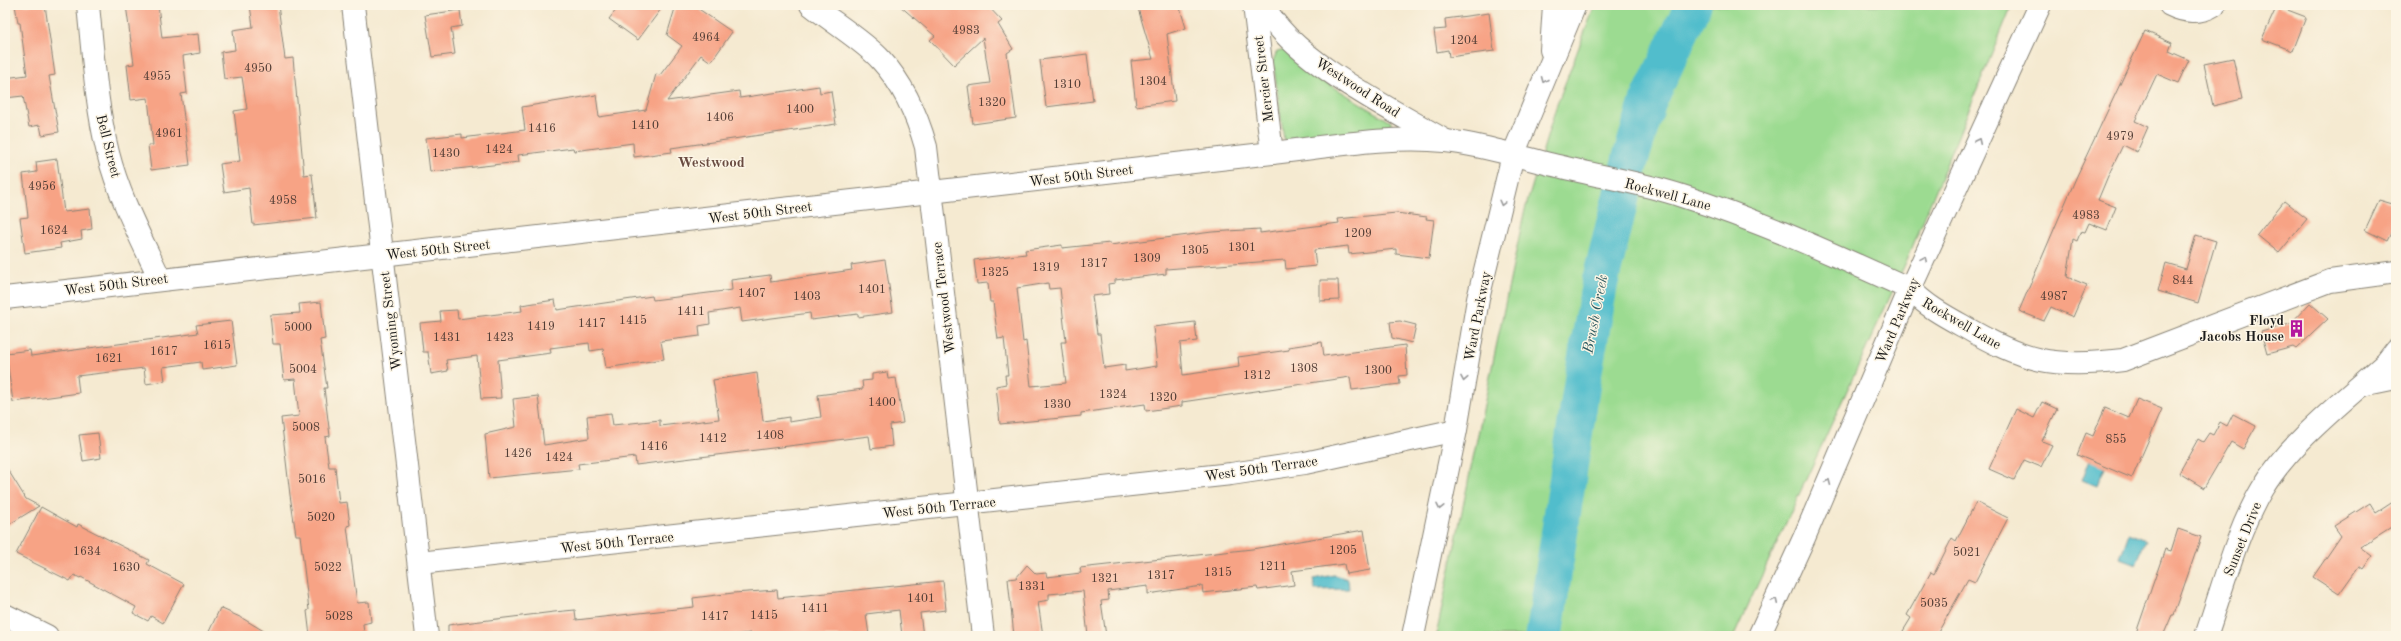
<svg xmlns="http://www.w3.org/2000/svg" width="2401" height="641" font-family="'Old Standard TT',serif">
<style>
.green{fill:#9cdb91;stroke:#5c7c56}
.water{fill:#51bdcc;stroke:#366c74}
.lines{fill:none;stroke-linecap:round;stroke-linejoin:round}
.river{stroke:#51bdcc;stroke-width:37}
.building{fill:#f7a385;fill-rule:evenodd}
.minor-casing{stroke:#888376;stroke-width:24}
.highway-casing{stroke:#888376;stroke-width:24}
.minor{stroke:#fff;stroke-width:22}
.highway{stroke:#fff;stroke-width:22}
.oneway{stroke:#999}
.labels{text-anchor:middle;stroke-width:3;stroke-linejoin:round;paint-order:stroke}
.number-label{font-size:12px;fill:#533e36}
.street-label{font-size:14px;fill:#1c1c1c;stroke:#fcf5e5}
.poi-label{font-size:14px;font-weight:bold;fill:#1c1c1c;stroke:#fcf5e5;text-anchor:end}
.neighbourhood-label{font-size:15px;font-weight:bold;fill:#694b41;stroke:#fcf5e5}
.water-label{font-size:15px;font-style:italic;fill:#315c62;stroke:#fcf5e5}
</style>
<rect width="100%" height="100%" fill="#fcf5e5"/>
<filter id="ink" filterUnits="userSpaceOnUse"><feTurbulence type="fractalNoise" baseFrequency=".025" numOctaves="2"/><feDisplacementMap in="SourceGraphic" scale="8" xChannelSelector="R" yChannelSelector="G"/><feConvolveMatrix kernelMatrix="1 2 1 2 8 2 1 2 1" color-interpolation-filters="sRGB"/></filter>
<filter id="wash" filterUnits="userSpaceOnUse"><feTurbulence type="fractalNoise" baseFrequency=".012" numOctaves="4" result="noise"/><feDisplacementMap in="SourceGraphic" scale="16" xChannelSelector="R" yChannelSelector="G"/><feGaussianBlur stdDeviation="0.9" result="paint"/><feColorMatrix in="noise" values="0 0 0 0 0 0 0 0 0 0 0 0 0 0 0 0 0 1.4 0 .05"/><feComposite in="paint" operator="in"/></filter>
<g filter="url(#wash)">
<rect width="100%" height="100%" fill="#f5ead1"/>
<g class="green">
<path d="M 1595,5 L 2012,5 L 1907,260 L 1734,636 L 1436,636 L 1524,213 L 1556,107 Z"/>
<path d="M 1286,49 L 1329,84 L 1391,122 L 1391,128 L 1385,132 L 1289,143 L 1284,140 L 1273,61 L 1277,51 Z"/>
</g>
<g class="water">
<path d="M 2094,449 L 2110,455 L 2097,486 L 2082,480 Z"/>
<path d="M 2129,533 L 2146,540 L 2136,564 L 2120,558 Z"/>
<path d="M 1334,575 L 1348,579 L 1349,589 L 1315,590 L 1313,579 Z"/>
</g>
<g class="lines">
<path class="river" d="M 1544,636 L 1583,376 L 1600,282 L 1631,157 L 1648,102 L 1693,5"/>
</g>
<g id="blocks">
<g class="building">
<path d="M 15,5 L 45,5 L 55,75 L 49,76 L 59,132 L 42,135 L 40,125 L 29,127 L 23,96 L 5,98 L 5,78 L 27,75 L 20,23 L 18,23 Z"/>
<path d="M 126,5 L 158,5 L 162,38 L 198,34 L 200,53 L 183,56 L 187,93 L 181,94 L 190,165 L 151,170 L 148,145 L 153,145 L 148,98 L 131,100 L 127,65 L 134,64 Z"/>
<path d="M 250,5 L 278,5 L 285,59 L 293,58 L 304,175 L 312,174 L 317,218 L 253,225 L 249,188 L 224,192 L 220,164 L 240,161 L 234,111 L 247,109 L 242,77 L 224,79 L 221,52 L 235,50 L 233,30 L 253,27 Z"/>
<path d="M 620,5 L 664,5 L 638,40 L 609,19 Z"/>
<path d="M 676,5 L 693,5 L 732,32 L 711,62 L 701,55 L 667,101 L 739,91 L 740,98 L 819,86 L 820,93 L 831,91 L 836,124 L 671,148 L 672,152 L 634,157 L 633,143 L 574,151 L 573,148 L 518,155 L 519,162 L 430,172 L 426,138 L 462,134 L 462,138 L 525,130 L 522,107 L 596,95 L 599,117 L 646,110 L 656,74 L 660,75 L 682,46 L 667,35 Z"/>
<path d="M 899,5 L 987,5 L 1002,21 L 998,24 L 1013,49 L 1007,53 L 1016,118 L 973,124 L 968,86 L 990,83 L 983,38 L 954,65 L 930,40 L 935,36 Z"/>
<path d="M 1137,5 L 1179,5 L 1186,28 L 1167,34 L 1175,101 L 1136,106 L 1131,61 L 1153,59 Z"/>
<path d="M 2277,6 L 2306,17 L 2293,51 L 2262,39 Z"/>
<path d="M 460,10 L 462,26 L 451,28 L 455,54 L 432,57 L 425,15 Z"/>
<path d="M 1489,13 L 1494,51 L 1449,57 L 1448,50 L 1437,52 L 1434,30 L 1446,29 L 1445,19 Z"/>
<path d="M 2145,31 L 2172,43 L 2169,51 L 2189,60 L 2178,83 L 2157,74 L 2135,121 L 2148,127 L 2137,152 L 2123,145 L 2108,176 L 2098,200 L 2116,207 L 2107,230 L 2089,223 L 2085,232 L 2081,231 L 2077,241 L 2073,239 L 2067,277 L 2087,285 L 2073,317 L 2051,307 L 2044,321 L 2019,311 L 2076,178 Z"/>
<path d="M 1087,54 L 1093,101 L 1046,107 L 1040,60 Z"/>
<path d="M 2233,58 L 2242,99 L 2213,106 L 2204,64 Z"/>
<path d="M 57,159 L 64,212 L 90,209 L 92,229 L 81,231 L 82,239 L 60,243 L 61,248 L 25,253 L 20,218 L 28,217 L 23,174 L 37,172 L 36,162 Z"/>
<path d="M 2379,200 L 2396,205 L 2396,223 L 2387,241 L 2365,230 Z"/>
<path d="M 2284,201 L 2307,219 L 2279,253 L 2257,235 Z"/>
<path d="M 1396,213 L 1427,217 L 1426,219 L 1434,220 L 1429,258 L 1396,254 L 1396,249 L 1349,254 L 1348,246 L 1314,250 L 1316,266 L 1286,269 L 1285,260 L 1166,269 L 1166,274 L 1115,280 L 1115,283 L 1108,284 L 1109,294 L 1092,296 L 1097,334 L 1100,334 L 1104,368 L 1125,365 L 1125,371 L 1157,366 L 1153,327 L 1195,322 L 1197,341 L 1180,343 L 1183,375 L 1239,367 L 1238,357 L 1289,350 L 1288,347 L 1322,342 L 1324,356 L 1405,345 L 1407,375 L 1399,376 L 1400,384 L 1352,390 L 1350,377 L 1182,402 L 1182,406 L 1146,411 L 1145,404 L 1081,413 L 1081,416 L 1000,424 L 996,386 L 1006,384 L 1005,375 L 1008,375 L 1004,338 L 998,339 L 993,302 L 990,302 L 988,283 L 977,284 L 974,260 L 1026,254 L 1025,250 L 1062,245 L 1062,248 L 1110,243 L 1110,245 L 1212,232 L 1260,229 L 1260,233 L 1339,223 L 1338,219 ZM 1048,283 L 1049,289 L 1060,288 L 1066,342 L 1061,342 L 1066,383 L 1031,386 L 1026,341 L 1023,342 L 1017,288 Z"/>
<path d="M 2196,235 L 2216,241 L 2198,303 L 2158,291 L 2166,263 L 2186,269 Z"/>
<path d="M 885,260 L 893,312 L 858,317 L 858,314 L 811,320 L 810,313 L 742,322 L 740,308 L 709,313 L 710,324 L 699,326 L 700,336 L 661,341 L 664,359 L 606,368 L 603,349 L 590,351 L 589,343 L 550,348 L 551,353 L 498,360 L 501,398 L 481,399 L 477,356 L 446,360 L 448,371 L 431,374 L 428,352 L 423,352 L 420,323 L 441,321 L 440,311 L 457,310 L 458,319 L 522,311 L 521,305 L 555,300 L 557,310 L 652,296 L 653,300 L 732,290 L 731,280 L 770,275 L 771,282 L 852,270 L 851,265 Z"/>
<path d="M 1320,280 L 1338,280 L 1339,300 L 1320,301 Z"/>
<path d="M 321,302 L 325,339 L 320,340 L 327,388 L 324,388 L 330,436 L 325,437 L 329,467 L 335,467 L 339,503 L 347,502 L 350,525 L 347,526 L 357,603 L 369,602 L 371,622 L 363,624 L 364,634 L 353,636 L 310,636 L 307,611 L 309,610 L 300,535 L 296,535 L 290,495 L 281,418 L 299,416 L 295,379 L 284,380 L 280,344 L 273,344 L 270,315 L 300,313 L 299,304 Z"/>
<path d="M 2310,303 L 2328,319 L 2296,349 L 2293,347 L 2267,354 L 2261,332 L 2290,324 Z"/>
<path d="M 231,321 L 237,365 L 202,370 L 201,362 L 163,367 L 165,381 L 146,384 L 144,368 L 77,376 L 79,393 L 13,402 L 6,353 L 30,350 L 31,356 L 198,333 L 196,325 Z"/>
<path d="M 1400,321 L 1416,325 L 1412,343 L 1392,338 L 1390,322 Z"/>
<path d="M 887,372 L 888,379 L 896,378 L 903,423 L 890,425 L 892,446 L 871,449 L 869,436 L 636,465 L 635,457 L 578,464 L 579,469 L 489,478 L 485,434 L 516,427 L 513,399 L 538,396 L 544,445 L 589,438 L 587,416 L 611,413 L 613,425 L 660,420 L 660,426 L 719,419 L 713,380 L 757,373 L 763,421 L 789,417 L 789,422 L 821,417 L 818,395 L 863,389 L 862,381 L 872,380 L 872,374 Z"/>
<path d="M 2137,399 L 2162,409 L 2132,478 L 2077,455 L 2086,433 L 2093,436 L 2105,408 L 2129,418 Z"/>
<path d="M 2042,402 L 2057,409 L 2042,441 L 2052,445 L 2041,467 L 2024,460 L 2014,480 L 1989,469 L 2016,409 L 2034,418 Z"/>
<path d="M 2233,414 L 2256,426 L 2243,449 L 2231,442 L 2204,488 L 2179,473 L 2198,439 L 2203,442 L 2209,433 L 2213,435 L 2220,422 L 2227,426 Z"/>
<path d="M 98,433 L 101,458 L 83,461 L 79,435 Z"/>
<path d="M 5,465 L 26,499 L 39,506 L 5,527 Z"/>
<path d="M 2396,500 L 2396,524 L 2360,547 L 2372,556 L 2363,569 L 2359,566 L 2339,594 L 2313,577 L 2341,536 L 2334,526 L 2370,503 L 2376,513 Z"/>
<path d="M 1976,502 L 2008,518 L 1975,582 L 1968,579 L 1936,636 L 1900,636 L 1911,618 L 1907,615 L 1931,572 L 1934,574 L 1952,538 L 1956,541 Z"/>
<path d="M 41,507 L 77,527 L 78,524 L 149,560 L 147,564 L 184,584 L 163,623 L 151,616 L 148,621 L 133,613 L 136,607 L 81,577 L 80,578 L 74,575 L 70,581 L 16,554 Z"/>
<path d="M 2178,529 L 2201,537 L 2174,615 L 2172,615 L 2163,636 L 2135,636 L 2165,549 L 2171,551 Z"/>
<path d="M 1364,530 L 1370,570 L 1346,574 L 1344,564 L 1292,571 L 1294,585 L 1258,590 L 1257,587 L 1203,593 L 1202,586 L 1148,594 L 1148,586 L 1108,591 L 1109,600 L 1101,601 L 1106,636 L 1088,636 L 1083,591 L 1049,594 L 1049,600 L 1038,602 L 1043,636 L 1014,636 L 1008,579 L 1016,578 L 1027,565 L 1036,574 L 1046,573 L 1047,577 L 1081,573 L 1080,568 L 1252,549 Z"/>
<path d="M 943,581 L 946,610 L 920,613 L 923,636 L 902,636 L 899,610 L 866,614 L 869,635 L 858,636 L 751,636 L 751,633 L 723,636 L 448,636 L 448,625 L 554,612 L 575,610 L 576,620 L 694,607 L 693,598 L 733,593 L 777,590 L 778,598 Z"/>
<path d="M 220,608 L 242,618 L 272,636 L 207,636 Z"/>
</g>
</g>
</g>
<g filter="url(#ink)">
<use href="#blocks" fill-opacity="0" stroke="#888376" stroke-width="1"/>
<g class="lines">
<defs>
<g id="minor">
<path d="M 88,5 C 93,54 96,105 108,153 C 119,197 141,238 160,279"/>
<path d="M 353,5 L 427,636"/>
<path d="M 811,5 C 831,21 865,42 881,60 C 904,85 917,115 926,147 L 983,636"/>
<path d="M 1254,5 L 1272,153"/>
<path d="M 1264,5 C 1288,58 1394,111 1444,140"/>
<path d="M 1554,5 L 1551,50 L 1554,57"/>
<path d="M 2170,5 C 2184,12 2200,14 2214,5"/>
<path d="M 5,298 L 1272,153 C 1326,147 1391,135 1445,141 C 1481,144 1526,159 1562,167 C 1602,177 1643,183 1682,196 C 1761,221 1835,255 1910,289 C 1925,305 1943,315 1963,326 C 2023,361 2052,369 2123,360 L 2330,281 L 2396,272"/>
<path d="M 2362,385 L 2396,378"/>
<path d="M 419,563 L 1231,474 L 1305,463 L 1456,430"/>
<path d="M 5,615 L 47,636"/>
<path d="M 2206,636 C 2223,587 2236,533 2262,489 C 2290,442 2345,400 2386,363 L 2396,350"/>
</g>
<g id="highway">
<path d="M 1413,636 L 1456,430 L 1478,299 L 1513,155 L 1575,5"/>
<path d="M 1759,636 L 1804,538 L 1910,289 L 2040,5"/>
</g>
</defs>
<use href="#minor" class="minor-casing"/>
<use href="#highway" class="highway-casing"/>
<use href="#minor" class="minor"/>
<use href="#highway" class="highway"/>
</g>
<defs><path id="oneway-chevron" d="M-2-3.5L2.5 0L-2 3.5" fill="none" stroke-width="1.6" stroke-linecap="round" stroke-linejoin="round"/></defs>
<g class="oneway">
<use href="#oneway-chevron" transform="translate(1544 80) rotate(112)"/>
<use href="#oneway-chevron" transform="translate(1978 141) rotate(-65)"/>
<use href="#oneway-chevron" transform="translate(1502 203) rotate(104)"/>
<use href="#oneway-chevron" transform="translate(1924 259) rotate(-66)"/>
<use href="#oneway-chevron" transform="translate(1464 379) rotate(100)"/>
<use href="#oneway-chevron" transform="translate(1828 482) rotate(-67)"/>
<use href="#oneway-chevron" transform="translate(1440 507) rotate(102)"/>
<use href="#oneway-chevron" transform="translate(1775 601) rotate(-65)"/>
</g>
</g>
<defs>
<symbol id="building-bare" viewBox="-9 -9 18 18"><path d="M-4-6H4V6H1V3H-1V6H-4ZM-2.5-4.3h1.7v1.8h-1.7ZM.8-4.3h1.7v1.8H.8ZM-2.5-1h1.7V.8h-1.7ZM.8-1h1.7V.8H.8Z" fill="#b5179e" stroke="#fcf5e5" stroke-width="2.5" paint-order="stroke"/></symbol>
</defs>
<g fill-rule="evenodd">
<use href="#building-bare" x="2284" y="316" width="25" height="25"/>
</g>
<g class="labels">
<g class="number-label">
<text x="966" y="34">4983</text>
<text x="706" y="41">4964</text>
<text x="1464" y="44">1204</text>
<text x="258" y="72">4950</text>
<text x="157" y="80">4955</text>
<text x="1153" y="85">1304</text>
<text x="1067" y="88">1310</text>
<text x="992" y="106">1320</text>
<text x="800" y="113">1400</text>
<text x="720" y="121">1406</text>
<text x="645" y="129">1410</text>
<text x="542" y="132">1416</text>
<text x="169" y="137">4961</text>
<text x="2120" y="140">4979</text>
<text x="499" y="153">1424</text>
<text x="446" y="157">1430</text>
<text x="42" y="190">4956</text>
<text x="283" y="204">4958</text>
<text x="2086" y="219">4983</text>
<text x="54" y="234">1624</text>
<text x="1358" y="237">1209</text>
<text x="1242" y="251">1301</text>
<text x="1195" y="254">1305</text>
<text x="1147" y="262">1309</text>
<text x="1094" y="267">1317</text>
<text x="1046" y="271">1319</text>
<text x="995" y="276">1325</text>
<text x="2183" y="284">844</text>
<text x="872" y="293">1401</text>
<text x="752" y="297">1407</text>
<text x="807" y="300">1403</text>
<text x="2054" y="300">4987</text>
<text x="691" y="315">1411</text>
<text x="633" y="324">1415</text>
<text x="592" y="327">1417</text>
<text x="541" y="330">1419</text>
<text x="298" y="331">5000</text>
<text x="447" y="341">1431</text>
<text x="500" y="341">1423</text>
<text x="217" y="349">1615</text>
<text x="164" y="355">1617</text>
<text x="109" y="362">1621</text>
<text x="1304" y="372">1308</text>
<text x="303" y="373">5004</text>
<text x="1378" y="374">1300</text>
<text x="1257" y="379">1312</text>
<text x="1113" y="398">1324</text>
<text x="1163" y="401">1320</text>
<text x="882" y="406">1400</text>
<text x="1057" y="408">1330</text>
<text x="306" y="431">5008</text>
<text x="770" y="439">1408</text>
<text x="713" y="442">1412</text>
<text x="2116" y="443">855</text>
<text x="654" y="450">1416</text>
<text x="518" y="457">1426</text>
<text x="559" y="461">1424</text>
<text x="312" y="483">5016</text>
<text x="321" y="521">5020</text>
<text x="1343" y="554">1205</text>
<text x="87" y="555">1634</text>
<text x="1967" y="556">5021</text>
<text x="1273" y="570">1211</text>
<text x="126" y="571">1630</text>
<text x="328" y="571">5022</text>
<text x="1218" y="576">1315</text>
<text x="1161" y="579">1317</text>
<text x="1105" y="582">1321</text>
<text x="1032" y="590">1331</text>
<text x="921" y="602">1401</text>
<text x="1934" y="607">5035</text>
<text x="815" y="612">1411</text>
<text x="764" y="619">1415</text>
<text x="339" y="620">5028</text>
<text x="715" y="620">1417</text>
</g>
<g class="street-label">
<text transform="translate(1263 79) rotate(-97)" y="5">Mercier Street</text>
<text transform="translate(1358 87) rotate(33)" y="5">Westwood Road</text>
<text transform="translate(109 146) rotate(76)" y="5">Bell Street</text>
<text transform="translate(1081 175) rotate(-7)" y="5">West 50th Street</text>
<text transform="translate(1668 194) rotate(15)" y="5">Rockwell Lane</text>
<text transform="translate(760 212) rotate(-7)" y="5">West 50th Street</text>
<text transform="translate(438 249) rotate(-6)" y="5">West 50th Street</text>
<text transform="translate(116 284) rotate(-7)" y="5">West 50th Street</text>
<text transform="translate(943 298) rotate(-97)" y="5">Westwood Terrace</text>
<text transform="translate(1477 316) rotate(-79)" y="5">Ward Parkway</text>
<text transform="translate(1897 320) rotate(-67)" y="5">Ward Parkway</text>
<text transform="translate(390 321) rotate(-97)" y="5">Wyoming Street</text>
<text transform="translate(1962 323) rotate(30)" y="5">Rockwell Lane</text>
<text transform="translate(1261 468) rotate(-8)" y="5">West 50th Terrace</text>
<text transform="translate(939 507) rotate(-6)" y="5">West 50th Terrace</text>
<text transform="translate(2242 539) rotate(-68)" y="5">Sunset Drive</text>
<text transform="translate(617 542) rotate(-6)" y="5">West 50th Terrace</text>
</g>
<g class="poi-label">
<text x="2284" y="325">Floyd<tspan x="2284" dy="16">Jacobs House</tspan></text>
</g>
<g class="neighbourhood-label">
<text x="711" y="167">Westwood</text>
</g>
<g class="water-label">
<text transform="translate(1595 314) rotate(-79)" y="5">Brush Creek</text>
</g>
</g>
<rect width="2401" height="641" fill="none" stroke="#fcf5e5" stroke-width="20"/>
</svg>
